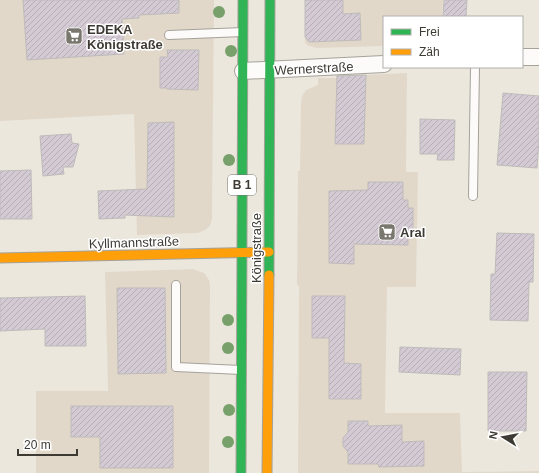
<svg xmlns="http://www.w3.org/2000/svg" width="539" height="473" font-family="Arial,sans-serif">
<style>
.commercial{fill:#e2d8ca}
.building{fill:url(#building-hatch);stroke:#bebbb9}
.lines{fill:none;stroke-linecap:round;stroke-linejoin:round}
.lane-casing{stroke:#a5a29a;stroke-width:10}
.street-casing{stroke:#a5a29a;stroke-width:18}
.fast-casing{stroke:#a5a29a;stroke-width:11}
.slow-casing{stroke:#a5a29a;stroke-width:11}
.lane{stroke:#fcfbfa;stroke-width:8}
.street{stroke:#fcfbfa;stroke-width:16}
.fast{stroke:#30b455;stroke-width:9}
.slow{stroke:#ff9f0a;stroke-width:9}
.tree{fill:#78a06a}
.labels{text-anchor:middle;stroke-width:3;stroke-linejoin:round;paint-order:stroke}
.shield{fill:#fff;stroke:#767570;stroke-width:1}
.shield-label{font-size:12px;font-weight:bold;fill:#3c3a32}
.poi-label{font-size:13px;font-weight:bold;fill:#3c3a32;stroke:#fff;text-anchor:start}
.street-label{font-size:13px;fill:#3c3a32;stroke:#fff}
</style>
<defs>
<pattern id="building-hatch" width="6" height="6" patternUnits="userSpaceOnUse"><rect width="6" height="6" fill="#d3cad4"/><path d="M-1 1l2-2M0 6l6-6M5 7l2-2" fill="none" stroke="#b6aeb6"/></pattern>
</defs>
<rect width="100%" height="100%" fill="#ebe7dd"/>
<g class="commercial">
<path d="M 0,0 L 214,0 L 212,219 L 210,226 L 205,230 L 198,233 L 137,235 L 134,114 L 0,121 Z"/>
<path d="M 305,0 L 443,0 L 442,17 L 384,17 L 384,46 L 317,48 L 309,46 L 305,43 Z"/>
<path d="M 407,73 L 406,172 L 418,172 L 416,287 L 387,287 L 385,413 L 460,413 L 462,472 L 539,471 L 539,473 L 298,473 L 299,286 L 297,285 L 298,171 L 300,171 L 301,103 L 302,96 L 306,90 L 318,85 L 318,78 L 336,78 L 337,74 L 366,75 Z"/>
<path d="M 194,269 L 195,270 L 204,273 L 209,280 L 210,285 L 209,473 L 36,473 L 36,391 L 108,391 L 105,272 Z"/>
</g>
<g class="building">
<path d="M 23,0 L 179,0 L 179,13 L 139,15 L 139,18 L 122,19 L 124,54 L 27,60 Z"/>
<path d="M 305,0 L 343,0 L 343,14 L 360,13 L 361,40 L 309,42 L 305,37 Z"/>
<path d="M 444,0 L 467,0 L 466,17 L 443,17 Z"/>
<path d="M 167,50 L 199,50 L 198,90 L 167,89 L 167,88 L 160,88 L 160,57 L 168,57 Z"/>
<path d="M 366,75 L 364,144 L 335,144 L 337,76 Z"/>
<path d="M 503,93 L 539,96 L 539,139 L 537,168 L 497,165 Z"/>
<path d="M 420,119 L 455,120 L 454,160 L 437,160 L 438,154 L 420,154 Z"/>
<path d="M 174,122 L 174,217 L 125,215 L 125,218 L 99,219 L 98,191 L 147,189 L 148,123 Z"/>
<path d="M 71,134 L 72,143 L 79,144 L 73,167 L 63,167 L 64,174 L 43,176 L 40,136 Z"/>
<path d="M 31,170 L 32,219 L 0,219 L 0,171 Z"/>
<path d="M 368,182 L 403,182 L 403,200 L 408,200 L 408,208 L 413,208 L 413,234 L 408,234 L 408,245 L 354,244 L 354,264 L 329,263 L 329,191 L 368,190 Z"/>
<path d="M 497,233 L 534,234 L 533,282 L 529,282 L 528,321 L 490,320 L 491,274 L 495,274 Z"/>
<path d="M 117,288 L 165,288 L 166,373 L 118,374 Z"/>
<path d="M 85,296 L 86,346 L 45,346 L 45,329 L 0,331 L 0,298 Z"/>
<path d="M 312,296 L 345,296 L 344,363 L 361,364 L 361,399 L 329,399 L 329,338 L 312,338 Z"/>
<path d="M 400,347 L 461,349 L 460,375 L 399,372 Z"/>
<path d="M 488,372 L 527,372 L 526,431 L 488,431 Z"/>
<path d="M 71,406 L 173,406 L 173,468 L 100,468 L 100,437 L 71,437 Z"/>
<path d="M 348,421 L 368,421 L 368,426 L 402,425 L 402,442 L 424,441 L 424,466 L 379,467 L 378,464 L 348,464 L 348,452 L 343,446 L 343,438 L 348,432 Z"/>
</g>
<g class="lines">
<defs>
<g id="lane">
<path d="M 169,35 L 243,32"/>
<path d="M 473,196 L 475,67"/>
<path d="M 176,285 L 176,367 L 241,370"/>
</g>
<g id="street">
<path d="M 522,57 L 539,57"/>
<path d="M 243,71 L 384,64"/>
</g>
<g id="fast">
<path d="M 269,275 L 270,0"/>
<path d="M 241,473 L 243,0"/>
</g>
<g id="slow">
<path d="M 0,258 L 269,252"/>
<path d="M 267,473 L 269,275"/>
</g>
</defs>
<use href="#lane" class="lane-casing"/>
<use href="#street" class="street-casing"/>
<use href="#fast" class="fast-casing"/>
<use href="#slow" class="slow-casing"/>
<use href="#lane" class="lane"/>
<use href="#street" class="street"/>
<use href="#fast" class="fast"/>
<use href="#slow" class="slow"/>
</g>
<g class="tree">
<circle cx="219" cy="12" r="6"/>
<circle cx="231" cy="51" r="6"/>
<circle cx="229" cy="160" r="6"/>
<circle cx="228" cy="320" r="6"/>
<circle cx="228" cy="348" r="6"/>
<circle cx="229" cy="410" r="6"/>
<circle cx="228" cy="442" r="6"/>
</g>
<defs>
<symbol id="supermarket-square" viewBox="-11 -11 22 22"><rect x="-9" y="-9" width="18" height="18" rx="4" fill="#79776e" stroke="#fff"/><path d="M-6-5.5h2.5l.6 2H6L4.5 2H-2.5L-4.4-4H-6ZM-1.5 3.2a1.3 1.3 0 1 0 .1 0ZM3 3.2a1.3 1.3 0 1 0 .1 0Z" fill="#fff"/></symbol>
</defs>
<g fill-rule="evenodd">
<use href="#supermarket-square" x="64" y="26" width="20" height="20"/>
<use href="#supermarket-square" x="377" y="222" width="20" height="20"/>
</g>
<g class="labels">
<rect class="shield" x="228" y="175" width="28" height="20" rx="3"/>
<g class="shield-label">
<text x="242" y="189">B 1</text>
</g>
<g class="poi-label">
<text x="87" y="34">EDEKA<tspan x="87" dy="15">Königstraße</tspan></text>
<text x="400" y="237">Aral</text>
</g>
<g class="street-label">
<text transform="translate(314 68) rotate(-3)" y="5">Wernerstraße</text>
<text transform="translate(134 242) rotate(-2)" y="5">Kyllmannstraße</text>
<text transform="translate(256 248) rotate(-90)" y="5">Königstraße</text>
</g>
</g>
<rect x="383" y="16" width="140" height="52" fill="#ffffff" stroke="#b1b0ad"/>
<rect x="391" y="29" width="20" height="6" fill="#30b455" stroke="#b1b0ad"/>
<text x="419" y="36" font-size="12" fill="#3c3a32">Frei</text>
<rect x="391" y="49" width="20" height="6" fill="#ff9f0a" stroke="#b1b0ad"/>
<text x="419" y="56" font-size="12" fill="#3c3a32">Zäh</text>
<g transform="translate(503 437) rotate(281)" stroke="#ffffff" stroke-width="3" paint-order="stroke">
<path d="M0-3L7 15L0 10L-7 15Z" fill="#3c3a32"/>
<text y="-6" font-size="11" font-weight="bold" text-anchor="middle" fill="#3c3a32">N</text>
</g>
<path d="M18 449v6h59v-6" fill="none" stroke="#3c3a32" stroke-width="2"/>
<text x="24" y="449" font-size="12" fill="#3c3a32" stroke="#ffffff" stroke-width="3" paint-order="stroke">20 m</text>
</svg>
